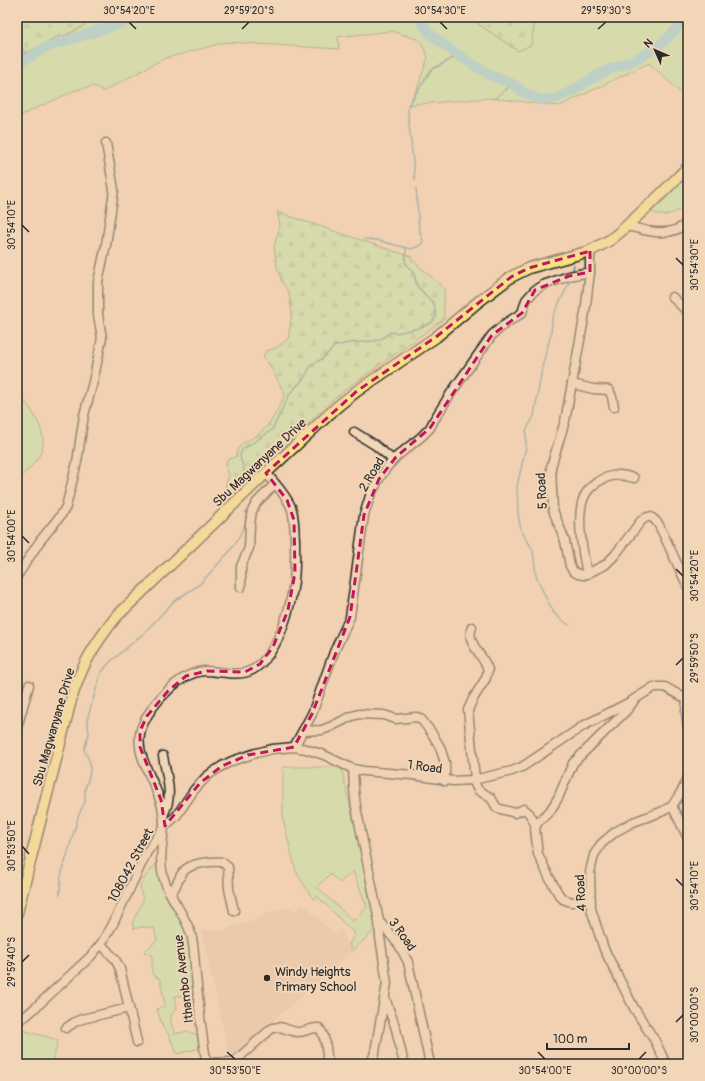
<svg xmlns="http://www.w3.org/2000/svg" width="705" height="1081" font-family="Pangolin,sans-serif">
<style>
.built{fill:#e2c2a4}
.grass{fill:#b8e4a2;stroke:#728866;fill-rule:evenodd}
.forest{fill:url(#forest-firs);stroke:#728866}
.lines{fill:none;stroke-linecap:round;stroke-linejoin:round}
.stream{stroke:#5e8c97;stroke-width:1.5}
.river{stroke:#80ccdf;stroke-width:10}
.minor-casing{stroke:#2b2b2b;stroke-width:11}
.major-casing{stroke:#2b2b2b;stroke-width:13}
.minor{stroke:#f1d6b8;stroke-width:8}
.major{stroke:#f8e281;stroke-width:10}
.marked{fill:none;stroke:#c2185b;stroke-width:3;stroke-dasharray:8 5;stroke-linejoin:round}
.ticks{fill:none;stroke:#2b2b2b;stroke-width:1.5}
.poi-dot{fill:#2b2b2b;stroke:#f1d6b8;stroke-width:1.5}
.labels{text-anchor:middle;stroke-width:4;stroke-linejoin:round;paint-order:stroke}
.street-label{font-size:13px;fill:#2b2b2b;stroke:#f1d6b8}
.poi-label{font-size:13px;fill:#2b2b2b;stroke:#f1d6b8;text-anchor:start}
.neatline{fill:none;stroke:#2b2b2b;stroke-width:1.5}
.ticks-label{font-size:10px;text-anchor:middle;fill:#2b2b2b}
</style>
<defs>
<pattern id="forest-firs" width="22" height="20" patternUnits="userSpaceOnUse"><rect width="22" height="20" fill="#b8e4a2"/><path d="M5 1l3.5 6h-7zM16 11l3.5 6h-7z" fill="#9ec48c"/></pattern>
</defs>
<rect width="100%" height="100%" fill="#f1d1b1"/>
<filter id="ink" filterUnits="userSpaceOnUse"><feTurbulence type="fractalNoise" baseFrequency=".025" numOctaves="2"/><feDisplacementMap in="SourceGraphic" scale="8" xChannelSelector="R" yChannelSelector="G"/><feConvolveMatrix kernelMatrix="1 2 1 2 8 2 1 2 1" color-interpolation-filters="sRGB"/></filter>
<g filter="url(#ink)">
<path class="built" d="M 302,904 L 306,906 L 335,935 L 341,929 L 352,951 L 230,1060 L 201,930 L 226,930 L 230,927 L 261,918 L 265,913 L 290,907 L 295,911 Z"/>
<g class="grass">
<path d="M 96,17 L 468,17 L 518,51 L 535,22 L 534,17 L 688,17 L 688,102 L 680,92 L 649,63 L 560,106 L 490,98 L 408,105 L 417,89 L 428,57 L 420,40 L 392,31 L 338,37 L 339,49 L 226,42 L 163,59 L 104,91 L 93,86 L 76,90 L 17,117 L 17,58 L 54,38 L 68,34 L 80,28 Z"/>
<path d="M 688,175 L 688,209 C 669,209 673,221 651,212 L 651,210 Z"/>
<path d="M 17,392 C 28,405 45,426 43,445 C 41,459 27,471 17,480 Z"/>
<path d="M 283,767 L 341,767 L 377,921 L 376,929 L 352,951 L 349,944 L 355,934 L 317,896 L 313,899 L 298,875 L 295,868 L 283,819 ZM 353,871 L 367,907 L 353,921 L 317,887 L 330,874 L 340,883 Z"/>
<path d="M 157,862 L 158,873 L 162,885 L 172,901 L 189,936 L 194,995 L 175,996 L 177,1008 C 167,1016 171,1024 175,1034 L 187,1031 L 197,1035 L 200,1048 L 177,1054 L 168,1033 L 163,1028 L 157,1009 L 165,1005 L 160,979 L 156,977 L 152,973 L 152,956 L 144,952 L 157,940 L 154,928 L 141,927 L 134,929 L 132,923 L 143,901 L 140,886 L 145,877 Z"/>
<path d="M 22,1030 L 58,1040 L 52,1064 L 17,1064 L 17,1047 Z"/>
</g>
<g class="forest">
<path d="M 17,17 L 96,17 L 80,28 L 68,34 L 54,38 L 17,58 Z"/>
<path d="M 468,17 L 534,17 L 535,22 L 531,45 L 518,51 Z"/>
<path d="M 277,212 L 412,257 L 411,259 L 444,288 L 444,319 L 345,390 L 328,404 L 237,492 L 232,492 L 225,487 L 229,475 L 226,466 L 227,460 L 235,457 C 242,436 248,444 261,432 C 272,423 278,408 285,395 L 271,367 L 263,357 L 266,351 L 276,348 L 288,339 L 292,313 L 289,293 L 282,282 L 277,267 L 274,247 L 280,225 Z"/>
</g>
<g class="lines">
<g class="stream">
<path d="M 17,42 L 29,57"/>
<path d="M 494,99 L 513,84"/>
<path d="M 415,180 L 408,114 L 408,106 L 431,70 L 453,58 L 456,54"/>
<path d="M 364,239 L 376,240 L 411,249 L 419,246 L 423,242 L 419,228 L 416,188"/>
<path d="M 573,269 L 574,265"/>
<path d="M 243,483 C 243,479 244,473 244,469 C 242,461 238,458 242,450 L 272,430 L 289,395 L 304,378 L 312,364 L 322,359 L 335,346 L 348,343 L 375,341 L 383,338 L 387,334 L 391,332 L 396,333 L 419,328 L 431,323 L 436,317 L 434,304 L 417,286 L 414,274 L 405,262 L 406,248"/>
<path d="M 569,625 L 560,619 L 554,613 L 545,596 L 536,576 L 533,550 L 522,532 L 519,521 L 518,512 L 517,486 L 526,447 L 526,431 L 534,416 L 543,363 L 551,334 L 552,318 L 571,279"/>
<path d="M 60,895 L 61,876 L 79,814 L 85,802 L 85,789 L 90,773 L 90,762 L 84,750 L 89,733 L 87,720 L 101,673 L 110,662 L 143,634 L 174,601 L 199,585 L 229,552 L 238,539 L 245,524 L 246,511"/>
</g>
<g class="river">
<path d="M 418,17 L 429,33 L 456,54 L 492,76 L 513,84 L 523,92 L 540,100 L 556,98 L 574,90 L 591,79 L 604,72 L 634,60 L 653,50 L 668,38 L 687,17"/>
<path d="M 17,65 L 46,47 L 142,17"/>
</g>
<defs>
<g id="minor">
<path d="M 627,226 C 647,231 671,239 688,222"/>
<path d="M 590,251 L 590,272 L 585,313 L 565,421 L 551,467 L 553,510 L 565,541 L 570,566 L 573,571 L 578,574 L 584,575 L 605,565 L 615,555 L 641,521 C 650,514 652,516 659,525 L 688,587"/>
<path d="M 672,297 L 688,312"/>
<path d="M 572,384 L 593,389 L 609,390 L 612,397 L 614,407"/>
<path d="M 354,432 L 375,445 L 393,460"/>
<path d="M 587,574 C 583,554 577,523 582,503 C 586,486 603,476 619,475 C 624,475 629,477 634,478"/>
<path d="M 17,576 L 40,541 L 61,515 L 66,507 L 77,462 L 84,415 L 93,382 L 102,338 L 98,315 L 98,282 L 106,245 L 114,190 L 106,143"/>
<path d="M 241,587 L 241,566 L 249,548 L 250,524 L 252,511 L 257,502 L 275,484"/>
<path d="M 472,627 C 465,643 484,655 488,670 L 486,678 L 473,699 L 468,710 L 475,779"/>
<path d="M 687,700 L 686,711 L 688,728"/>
<path d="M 17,728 L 29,685"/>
<path d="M 304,731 L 322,730 L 330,727 L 352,716 L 359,714 L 384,715 L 396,719 L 417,717 L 421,719 L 431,732 L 440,747 L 445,763 L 445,781"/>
<path d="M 294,747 L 312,714 L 334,652 L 350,617 L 364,515 L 370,496 L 379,479 L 387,467 L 396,457 L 421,437 L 430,428 L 434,420 L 451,393 L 492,335 L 506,323 L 522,313 L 526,300 L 535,290 L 543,285 L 569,276 L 590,272"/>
<path d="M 163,756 C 166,775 174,795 164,813"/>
<path d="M 353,769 L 354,789 L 356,807 L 379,921 L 399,945 L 408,962 L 430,1064"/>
<path d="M 473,780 L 478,790 L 491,798 L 497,808 L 515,813 L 524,809 L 529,813 L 536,826"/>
<path d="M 672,806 L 688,838"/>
<path d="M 171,894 C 176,887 178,879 183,872 C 189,863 212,861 222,862 L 228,867 L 229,889 L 234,911"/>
<path d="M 590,900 L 571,902 L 563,899 L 559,895 L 549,877 L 538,854 L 535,829 L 537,823 L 550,811 L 558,798 L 573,763 L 626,711 L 633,702"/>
<path d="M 101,944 L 115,959 L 120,969 L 137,1042"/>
<path d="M 385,998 L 396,1029 L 404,1064"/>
<path d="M 17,1021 L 27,1015 L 35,1008 L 90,957 L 101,944 L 113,924 L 147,852 L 165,826 L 177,815 L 194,790 L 207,776 L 222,766 L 232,761 L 256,753 L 272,749 L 294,747 L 306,749 L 324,755 L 353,769 L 364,771 L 413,775 L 453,781 L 473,780 L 512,771 L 522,767 L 583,726 L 630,702 L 654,687 L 665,687 L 688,700"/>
<path d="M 66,1028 L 75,1022 L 82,1019 L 129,1008"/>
<path d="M 206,1063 L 234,1062 L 271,1029 C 280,1024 288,1031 297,1032 C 304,1033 311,1027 319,1028 C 327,1037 326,1053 328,1064"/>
<path d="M 207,1064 C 201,1035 199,1006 196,976 C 194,962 195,948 191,934 C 184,912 165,893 162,870 C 158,849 168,829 162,807 C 156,780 130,752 143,724 C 153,702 181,672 205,671 C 221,671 239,678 254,669 C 277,654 289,614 293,588 C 296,572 295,555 295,539 C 294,528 295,517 291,507 C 286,495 275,483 266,473"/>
<path d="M 371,1064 L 375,1052 L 387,983 L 380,937 L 379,921"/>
<path d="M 666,1064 L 655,1041 L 634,1008 L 604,949 L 591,909 L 590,872 L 594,855 L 601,844 L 615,832 L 633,822 L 661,812 L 672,806 L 683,789 L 688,777"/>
</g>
<path id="major" d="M 17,913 L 71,700 C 81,666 94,645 116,617 L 266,473 L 338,406 L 357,391 L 436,337 L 478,302 L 511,277 L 529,268 L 590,251 L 610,240 L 620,232 L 658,197 L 688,167"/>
</defs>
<use href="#minor" class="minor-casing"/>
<use href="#major" class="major-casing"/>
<use href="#minor" class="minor"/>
<use href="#major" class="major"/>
</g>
</g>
<path d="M0 0H705V1081H0ZM 590,251 L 590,272 L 569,276 L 535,290 L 522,313 L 492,335 L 430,428 L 396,457 L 379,479 L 364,515 L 350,617 L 312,714 L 294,747 L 248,755 L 222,766 L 200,783 L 165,826 L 161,800 L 140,747 L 140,731 L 147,716 L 168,691 L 186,676 L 207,671 L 245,672 L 260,664 L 273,647 L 288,610 L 295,573 L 294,520 L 287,500 L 266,473 L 357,391 L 436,337 L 511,277 L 529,268 Z" fill="#f1d1b1" fill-opacity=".55" fill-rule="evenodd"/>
<path class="marked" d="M 590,251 L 590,272 L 569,276 L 535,290 L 522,313 L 492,335 L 430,428 L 396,457 L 379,479 L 364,515 L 350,617 L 312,714 L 294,747 L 248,755 L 222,766 L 200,783 L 165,826 L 161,800 L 140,747 L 140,731 L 147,716 L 168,691 L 186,676 L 207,671 L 245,672 L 260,664 L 273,647 L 288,610 L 295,573 L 294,520 L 287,500 L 266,473 L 357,391 L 436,337 L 511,277 L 529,268 Z"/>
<path class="ticks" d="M 129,22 L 136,29M 440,22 L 447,29M 242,29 L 249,22M 598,29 L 606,22M 22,225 L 29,232M 676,258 L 683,265M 22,536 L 29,543M 676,569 L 683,576M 676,665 L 683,658M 22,846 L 29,854M 676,879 L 683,886M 22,962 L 29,955M 676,1022 L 683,1015M 227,1052 L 235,1059M 538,1052 L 545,1059M 639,1059 L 646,1052"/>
<circle class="poi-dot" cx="267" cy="978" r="4"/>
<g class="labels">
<g class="street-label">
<text transform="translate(259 462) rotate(-43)" y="5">Sbu Magwanyane Drive</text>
<text transform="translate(371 474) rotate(-59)" y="5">2 Road</text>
<text transform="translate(541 491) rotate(-93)" y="5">5 Road</text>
<text transform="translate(53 727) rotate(-74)" y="5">Sbu Magwanyane Drive</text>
<text transform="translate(425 766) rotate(8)" y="5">1 Road</text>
<text transform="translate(130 865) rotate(-62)" y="5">108042 Street</text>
<text transform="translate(580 893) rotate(-93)" y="5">4 Road</text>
<text transform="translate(403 934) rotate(55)" y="5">3 Road</text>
<text transform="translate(183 979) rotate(-97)" y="5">Ithambo Avenue</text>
</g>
<g class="poi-label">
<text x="275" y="976">Windy Heights<tspan x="275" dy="15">Primary School</tspan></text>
</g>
</g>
<rect width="705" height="1081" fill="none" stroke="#f1d6b8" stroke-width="44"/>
<g transform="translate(655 50) rotate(315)" stroke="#f1d6b8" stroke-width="3" paint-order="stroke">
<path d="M0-3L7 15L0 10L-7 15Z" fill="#2b2b2b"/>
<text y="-6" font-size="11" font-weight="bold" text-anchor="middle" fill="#2b2b2b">N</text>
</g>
<path d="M547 1043v6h82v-6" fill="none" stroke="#2b2b2b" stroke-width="2"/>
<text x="553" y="1043" font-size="12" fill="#2b2b2b" stroke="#f1d6b8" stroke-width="3" paint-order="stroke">100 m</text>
<rect x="22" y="22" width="661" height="1037" class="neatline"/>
<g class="ticks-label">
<text x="129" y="14">30°54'20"E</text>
<text x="249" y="14">29°59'20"S</text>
<text x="440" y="14">30°54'30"E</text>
<text x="606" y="14">29°59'30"S</text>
<text transform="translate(11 225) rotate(-90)" y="4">30°54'10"E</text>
<text transform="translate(694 265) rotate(-90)" y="4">30°54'30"E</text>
<text transform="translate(11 536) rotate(-90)" y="4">30°54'00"E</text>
<text transform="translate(694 576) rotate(-90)" y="4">30°54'20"E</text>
<text transform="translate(694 658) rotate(-90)" y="4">29°59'50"S</text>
<text transform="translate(11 846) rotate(-90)" y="4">30°53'50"E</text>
<text transform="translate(694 886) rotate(-90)" y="4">30°54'10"E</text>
<text transform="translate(11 962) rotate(-90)" y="4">29°59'40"S</text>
<text transform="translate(694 1015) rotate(-90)" y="4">30°00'00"S</text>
<text x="235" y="1074">30°53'50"E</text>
<text x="545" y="1074">30°54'00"E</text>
<text x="639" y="1074">30°00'00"S</text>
</g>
</svg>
